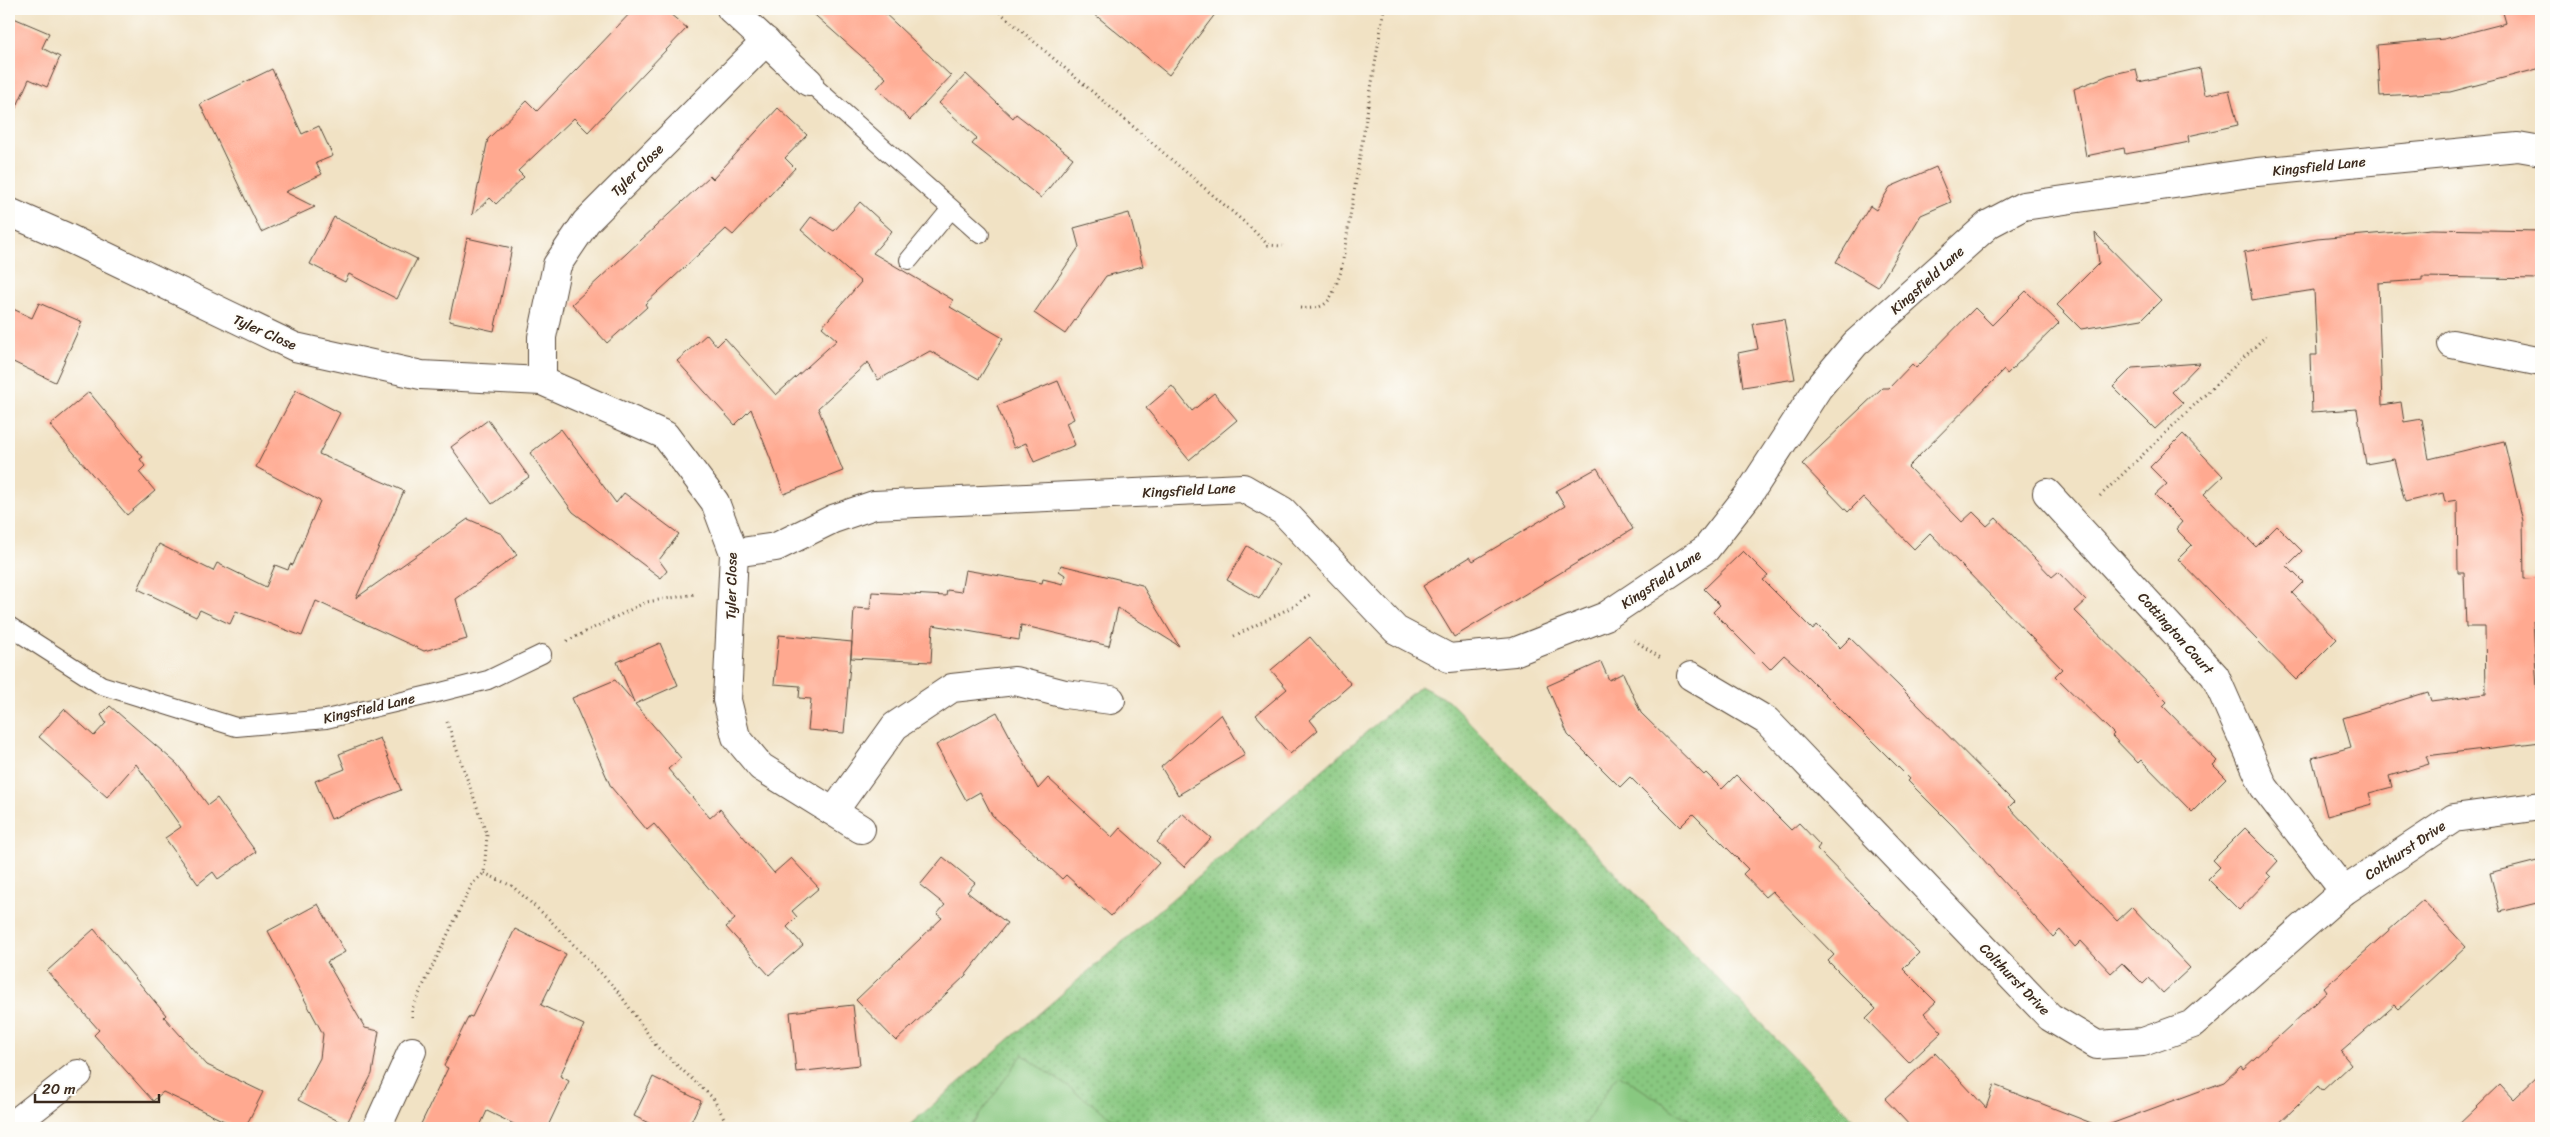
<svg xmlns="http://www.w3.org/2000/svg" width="2550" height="1137" font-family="Sriracha,sans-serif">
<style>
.green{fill:url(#green-dots);stroke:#62794f}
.pitch{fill:#88c880;stroke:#62794f}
.building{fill:#ffa990}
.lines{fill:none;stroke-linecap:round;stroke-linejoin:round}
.service-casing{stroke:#564637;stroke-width:20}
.minor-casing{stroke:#564637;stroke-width:30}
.path{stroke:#564637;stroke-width:3;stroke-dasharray:1 4;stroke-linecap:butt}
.service{stroke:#fff;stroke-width:18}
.minor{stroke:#fff;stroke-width:28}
.labels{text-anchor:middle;stroke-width:4;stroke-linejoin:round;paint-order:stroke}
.street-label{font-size:14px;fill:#3b2a1e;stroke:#fdfcf7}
</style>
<defs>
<pattern id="green-dots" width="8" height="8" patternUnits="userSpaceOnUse" patternTransform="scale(1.25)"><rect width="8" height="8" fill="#88c880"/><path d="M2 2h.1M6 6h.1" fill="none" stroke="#70a368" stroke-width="1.8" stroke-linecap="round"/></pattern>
</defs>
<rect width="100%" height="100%" fill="#fdfcf7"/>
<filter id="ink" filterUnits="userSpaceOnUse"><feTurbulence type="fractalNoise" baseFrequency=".02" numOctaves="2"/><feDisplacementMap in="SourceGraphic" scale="10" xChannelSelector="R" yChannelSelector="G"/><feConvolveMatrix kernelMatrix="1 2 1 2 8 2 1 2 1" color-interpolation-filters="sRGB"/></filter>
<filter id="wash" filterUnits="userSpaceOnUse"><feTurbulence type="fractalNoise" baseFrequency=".0096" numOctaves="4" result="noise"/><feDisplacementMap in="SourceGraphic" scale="20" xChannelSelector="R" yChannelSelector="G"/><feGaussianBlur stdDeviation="1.12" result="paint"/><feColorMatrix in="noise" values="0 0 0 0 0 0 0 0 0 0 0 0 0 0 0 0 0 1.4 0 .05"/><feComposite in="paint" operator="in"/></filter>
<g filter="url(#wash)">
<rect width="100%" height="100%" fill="#f1e2c4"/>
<path class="green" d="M 1420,686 L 1448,700 L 1862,1128 L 906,1128 Z"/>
<g class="pitch">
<path d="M 1023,1054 L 1023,1055 L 1126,1128 L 970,1128 Z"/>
<path d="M 1618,1074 L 1701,1128 L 1582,1128 Z"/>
</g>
<g id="blocks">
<g class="building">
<path d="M 634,9 L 664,9 L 687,28 L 588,132 L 574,118 L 518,171 L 524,177 L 496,204 L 490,198 L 472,215 L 488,139 L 527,101 L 537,111 Z"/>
<path d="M 808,9 L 880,9 L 951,76 L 910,120 L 877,88 L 886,78 Z"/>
<path d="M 1088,9 L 1219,9 L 1169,75 Z"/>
<path d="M 2502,9 L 2541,9 L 2541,68 L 2450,92 L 2380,96 L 2377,45 L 2444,39 L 2506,23 Z"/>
<path d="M 9,16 L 49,33 L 42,48 L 60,57 L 47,87 L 29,79 L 9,124 Z"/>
<path d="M 2200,68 L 2205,95 L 2229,90 L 2238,125 L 2188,136 L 2189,142 L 2170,146 L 2125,154 L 2124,148 L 2086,156 L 2074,89 L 2109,75 L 2136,69 L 2139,82 Z"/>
<path d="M 272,69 L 302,134 L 319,126 L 333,156 L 316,163 L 322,174 L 285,192 L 315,207 L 261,232 L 200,104 Z"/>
<path d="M 966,74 L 1013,118 L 1016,114 L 1073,158 L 1041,198 L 972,144 L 977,138 L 939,103 Z"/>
<path d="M 778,108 L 807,135 L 785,158 L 795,168 L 733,235 L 726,229 L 645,304 L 647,307 L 607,343 L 572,304 L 710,176 L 713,179 Z"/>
<path d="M 1936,167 L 1951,202 L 1921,215 L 1878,287 L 1836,262 L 1870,206 L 1876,210 L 1890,187 Z"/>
<path d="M 860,202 L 892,231 L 873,253 L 953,300 L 950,307 L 1003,338 L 979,379 L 930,351 L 878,380 L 868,362 L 818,408 L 843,471 L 784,494 L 751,409 L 735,425 L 677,361 L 707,334 L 717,346 L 725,338 L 776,395 L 837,340 L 822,327 L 861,282 L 801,230 L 811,217 L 834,231 Z"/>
<path d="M 1129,213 L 1143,266 L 1106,276 L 1065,334 L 1034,313 L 1079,247 L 1074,228 Z"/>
<path d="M 334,217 L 417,259 L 397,299 L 349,274 L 345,282 L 310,264 Z"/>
<path d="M 2431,229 L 2541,231 L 2541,279 L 2422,277 L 2422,280 L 2378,283 L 2382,405 L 2401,402 L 2404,422 L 2422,419 L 2429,459 L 2504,441 L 2523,521 L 2524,579 L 2541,578 L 2541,621 L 2533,621 L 2537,689 L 2541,688 L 2541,742 L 2426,756 L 2429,764 L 2389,776 L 2392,787 L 2369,793 L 2372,804 L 2327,816 L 2312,758 L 2351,747 L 2343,718 L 2428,692 L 2431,701 L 2486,694 L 2485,627 L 2466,627 L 2464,573 L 2458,573 L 2457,500 L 2445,502 L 2443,493 L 2405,502 L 2394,459 L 2366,464 L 2357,409 L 2312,412 L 2310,355 L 2317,355 L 2314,290 L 2252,300 L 2244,252 L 2317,239 Z"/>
<path d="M 2095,233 L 2161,300 L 2142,319 L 2081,329 L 2057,305 L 2099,263 Z"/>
<path d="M 467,238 L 512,248 L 494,331 L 449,321 Z"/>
<path d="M 2026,291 L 2059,323 L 2007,374 L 2004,370 L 1908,467 L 1962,522 L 1973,512 L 1987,526 L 1996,518 L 2052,577 L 2058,572 L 2086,601 L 2075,611 L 2167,702 L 2163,706 L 2217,761 L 2213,765 L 2226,778 L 2192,812 L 2141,760 L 2138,763 L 2112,736 L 2114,734 L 2055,676 L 2062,669 L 1930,533 L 1914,549 L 1863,497 L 1848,512 L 1802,464 L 1882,388 L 1889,388 L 1912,364 L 1916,368 L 1975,308 L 1992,325 Z"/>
<path d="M 39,303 L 82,322 L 55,382 L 9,360 L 9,307 L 32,318 Z"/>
<path d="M 1784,319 L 1795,379 L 1743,387 L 1738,353 L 1758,349 L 1753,324 Z"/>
<path d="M 2200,363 L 2172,392 L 2183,403 L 2155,429 L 2113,387 L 2132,368 Z"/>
<path d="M 1058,381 L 1074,419 L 1066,423 L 1075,445 L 1034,462 L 1026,443 L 1014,448 L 997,406 Z"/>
<path d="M 1172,386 L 1192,411 L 1214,393 L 1237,420 L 1189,460 L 1146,408 Z"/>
<path d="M 296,390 L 340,413 L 319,454 L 404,491 L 356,598 L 468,519 L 502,534 L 517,555 L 456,599 L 467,639 L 424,651 L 316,601 L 302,636 L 236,611 L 230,624 L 200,610 L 196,617 L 138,589 L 159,544 L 213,571 L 217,563 L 266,587 L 275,565 L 288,570 L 290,564 L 293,565 L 320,501 L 256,467 Z"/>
<path d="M 89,392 L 143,457 L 140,459 L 145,466 L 139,472 L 155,491 L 127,515 L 50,425 Z"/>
<path d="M 488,420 L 529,477 L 492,504 L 451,447 Z"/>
<path d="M 561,429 L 616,503 L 624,493 L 679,534 L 659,560 L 667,571 L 661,578 L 573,512 L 530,453 Z"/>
<path d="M 2183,434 L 2223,476 L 2204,494 L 2256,547 L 2277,526 L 2302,551 L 2287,566 L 2303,582 L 2292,593 L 2337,639 L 2296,680 L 2178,559 L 2192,545 L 2176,529 L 2182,522 L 2155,495 L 2167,484 L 2150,467 Z"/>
<path d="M 1597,468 L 1633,529 L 1454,637 L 1423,586 L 1470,557 L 1473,561 L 1565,506 L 1556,491 Z"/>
<path d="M 1247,546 L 1279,565 L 1259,599 L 1227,580 Z"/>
<path d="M 1743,551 L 1768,576 L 1763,580 L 1813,630 L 1817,625 L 1840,648 L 1850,638 L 1901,688 L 2014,802 L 2009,807 L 2117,921 L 2132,907 L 2190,968 L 2163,993 L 2149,978 L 2143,984 L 2122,963 L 2111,973 L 2081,941 L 2075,947 L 2060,930 L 2053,937 L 1954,827 L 1908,781 L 1910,779 L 1801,670 L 1784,655 L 1770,669 L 1713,612 L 1720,605 L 1704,589 Z"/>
<path d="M 1061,565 L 1142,585 L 1179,646 L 1118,608 L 1109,646 L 1021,625 L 1019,640 L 933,625 L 931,662 L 851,658 L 854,608 L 870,609 L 872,592 L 946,596 L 947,590 L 961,592 L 965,570 L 1042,583 L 1043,579 L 1063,584 L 1065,575 L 1059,571 Z"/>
<path d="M 779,635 L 852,642 L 844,733 L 808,730 L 811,699 L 799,698 L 800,686 L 774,684 Z"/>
<path d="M 1310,637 L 1351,684 L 1310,720 L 1318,730 L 1290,754 L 1256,715 L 1287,689 L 1271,670 Z"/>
<path d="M 660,643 L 678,685 L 635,704 L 681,758 L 668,769 L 710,818 L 720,809 L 774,873 L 791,858 L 819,888 L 792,911 L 797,917 L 787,927 L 803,945 L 769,975 L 726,927 L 735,919 L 654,824 L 647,830 L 611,787 L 572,698 L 615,680 L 634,702 L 617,662 Z"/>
<path d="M 1601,662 L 1609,680 L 1623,673 L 1641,713 L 1704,775 L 1706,773 L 1722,789 L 1736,775 L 1791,830 L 1799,823 L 1820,845 L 1817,849 L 1919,953 L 1903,969 L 1936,1002 L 1924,1013 L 1942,1032 L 1909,1063 L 1866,1019 L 1876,1009 L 1828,961 L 1834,955 L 1772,891 L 1765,897 L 1743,874 L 1748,869 L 1693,814 L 1680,827 L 1630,777 L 1620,787 L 1568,735 L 1547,686 Z"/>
<path d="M 110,706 L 177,764 L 208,805 L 217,798 L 256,852 L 218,879 L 213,872 L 198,884 L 165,838 L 181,827 L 136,764 L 107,797 L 39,737 L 64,709 L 94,736 L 106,723 L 101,715 Z"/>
<path d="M 997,712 L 1038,789 L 1048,778 L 1112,837 L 1120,828 L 1159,863 L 1111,916 L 1066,875 L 1062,879 L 992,815 L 980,792 L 966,800 L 936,745 Z"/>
<path d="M 1221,714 L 1245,755 L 1178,795 L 1161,767 Z"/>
<path d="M 380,738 L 401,790 L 331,819 L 315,781 L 345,769 L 339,754 Z"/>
<path d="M 1182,813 L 1211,838 L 1184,867 L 1157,842 Z"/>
<path d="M 2245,828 L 2278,861 L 2267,873 L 2271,877 L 2239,910 L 2208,879 L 2220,867 L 2213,860 Z"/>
<path d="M 943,857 L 975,883 L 967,892 L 1007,923 L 965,976 L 896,1041 L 856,1000 L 942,918 L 937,914 L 945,905 L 920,885 Z"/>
<path d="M 2541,860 L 2541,902 L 2500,912 L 2490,873 Z"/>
<path d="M 2423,900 L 2466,947 L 2399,1009 L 2395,1005 L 2341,1052 L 2351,1064 L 2322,1091 L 2318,1086 L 2274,1128 L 2109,1128 L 2108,1125 L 2224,1082 L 2241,1066 L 2243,1069 L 2327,992 L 2324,988 Z"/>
<path d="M 318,904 L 345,952 L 327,962 L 365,1028 L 379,1031 L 372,1074 L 346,1125 L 298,1100 L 320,1058 L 323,1034 L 268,931 Z"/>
<path d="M 94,929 L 166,1015 L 164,1017 L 207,1065 L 263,1092 L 245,1128 L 239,1128 L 163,1092 L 153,1101 L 94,1035 L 99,1030 L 47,971 Z"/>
<path d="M 515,929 L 566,954 L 541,1005 L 584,1025 L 560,1076 L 569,1081 L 547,1128 L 522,1128 L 487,1111 L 479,1128 L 419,1128 L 448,1068 L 444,1066 L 469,1016 L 472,1017 Z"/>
<path d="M 853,1005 L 860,1065 L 796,1072 L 790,1012 Z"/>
<path d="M 1935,1053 L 1986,1108 L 1994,1085 L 2099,1126 L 2099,1128 L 1912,1128 L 1885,1099 Z"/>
<path d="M 2541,1072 L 2541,1128 L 2455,1128 L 2500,1085 L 2513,1099 Z"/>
<path d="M 653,1077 L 701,1101 L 688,1128 L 659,1128 L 634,1116 Z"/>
</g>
</g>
</g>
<g filter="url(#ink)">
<use href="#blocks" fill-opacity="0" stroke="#564637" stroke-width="1"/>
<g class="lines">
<defs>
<g id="service">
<path d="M 809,82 L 980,234"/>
<path d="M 909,260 L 951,209"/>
<path d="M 9,626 L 101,685 L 236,727 L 326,719 L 437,693 L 488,680 L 542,654"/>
</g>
<g id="minor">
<path d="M 731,9 L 809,82"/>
<path d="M 9,212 L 64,236 L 295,347 L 421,375 L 542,381 L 665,435 L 715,502 L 734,553 L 727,700 L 736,737 L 761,767 L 861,829"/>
<path d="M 2452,344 L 2541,362"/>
<path d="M 542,381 L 542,337 L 557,265 L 586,222 L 766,41"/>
<path d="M 2047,493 L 2215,676 L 2264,787 L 2344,891"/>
<path d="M 734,553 L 776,547 L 833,519 L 874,505 L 1243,488 L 1283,511 L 1396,630 L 1449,658 L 1514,652 L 1606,616 L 1706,549 L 1749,494 L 1818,388 L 1855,344 L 1989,224 L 2023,206 L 2257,172 L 2518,147 L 2541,151"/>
<path d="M 1691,676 L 1767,721 L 2050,1017 L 2097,1045 L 2143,1042 L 2193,1024 L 2344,891 L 2454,818 L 2541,806"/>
<path d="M 834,811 L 895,726 L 952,688 L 1015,681 L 1065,694 L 1111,700"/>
<path d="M 9,1128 L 78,1074"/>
<path d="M 377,1128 L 412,1051"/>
</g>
</defs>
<use href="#service" class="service-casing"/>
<use href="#minor" class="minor-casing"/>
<g class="path">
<path d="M 996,9 L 1250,227 L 1268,245 L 1283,246"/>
<path d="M 1300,308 C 1331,311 1331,297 1341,272 L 1384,9"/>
<path d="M 2100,496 L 2266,336"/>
<path d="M 1234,636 L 1294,606 L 1312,593"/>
<path d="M 1634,640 L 1662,659"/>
<path d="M 567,641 L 646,602 L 696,594"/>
<path d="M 484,873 L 512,886 L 547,917 L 617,990 L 657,1047 L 713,1098 L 724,1118 L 722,1128"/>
<path d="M 412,1017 L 412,1009 L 472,884 L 484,873 L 487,835 L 447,722"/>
</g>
<use href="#service" class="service"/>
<use href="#minor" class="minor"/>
</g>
</g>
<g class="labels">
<g class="street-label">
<text transform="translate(2319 166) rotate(-6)" y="5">Kingsfield Lane</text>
<text transform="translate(637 170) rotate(-45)" y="5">Tyler Close</text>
<text transform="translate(1927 280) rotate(-42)" y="5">Kingsfield Lane</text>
<text transform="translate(265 332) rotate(24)" y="5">Tyler Close</text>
<text transform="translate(1189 490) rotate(-3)" y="5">Kingsfield Lane</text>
<text transform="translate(1661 579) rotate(-34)" y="5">Kingsfield Lane</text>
<text transform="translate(731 586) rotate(-89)" y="5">Tyler Close</text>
<text transform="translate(2176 633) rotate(48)" y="5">Cottington Court</text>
<text transform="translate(369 708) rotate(-13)" y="5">Kingsfield Lane</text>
<text transform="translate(2405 850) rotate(-34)" y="5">Colthurst Drive</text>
<text transform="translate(2015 979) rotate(46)" y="5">Colthurst Drive</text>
</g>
</g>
<rect width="2550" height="1137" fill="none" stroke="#fdfcf7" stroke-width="30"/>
<path d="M35 1094v8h124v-8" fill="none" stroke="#3b2a1e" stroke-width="2.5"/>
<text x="42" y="1094" font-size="15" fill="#3b2a1e" stroke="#fdfcf7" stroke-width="4" paint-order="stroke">20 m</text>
</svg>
